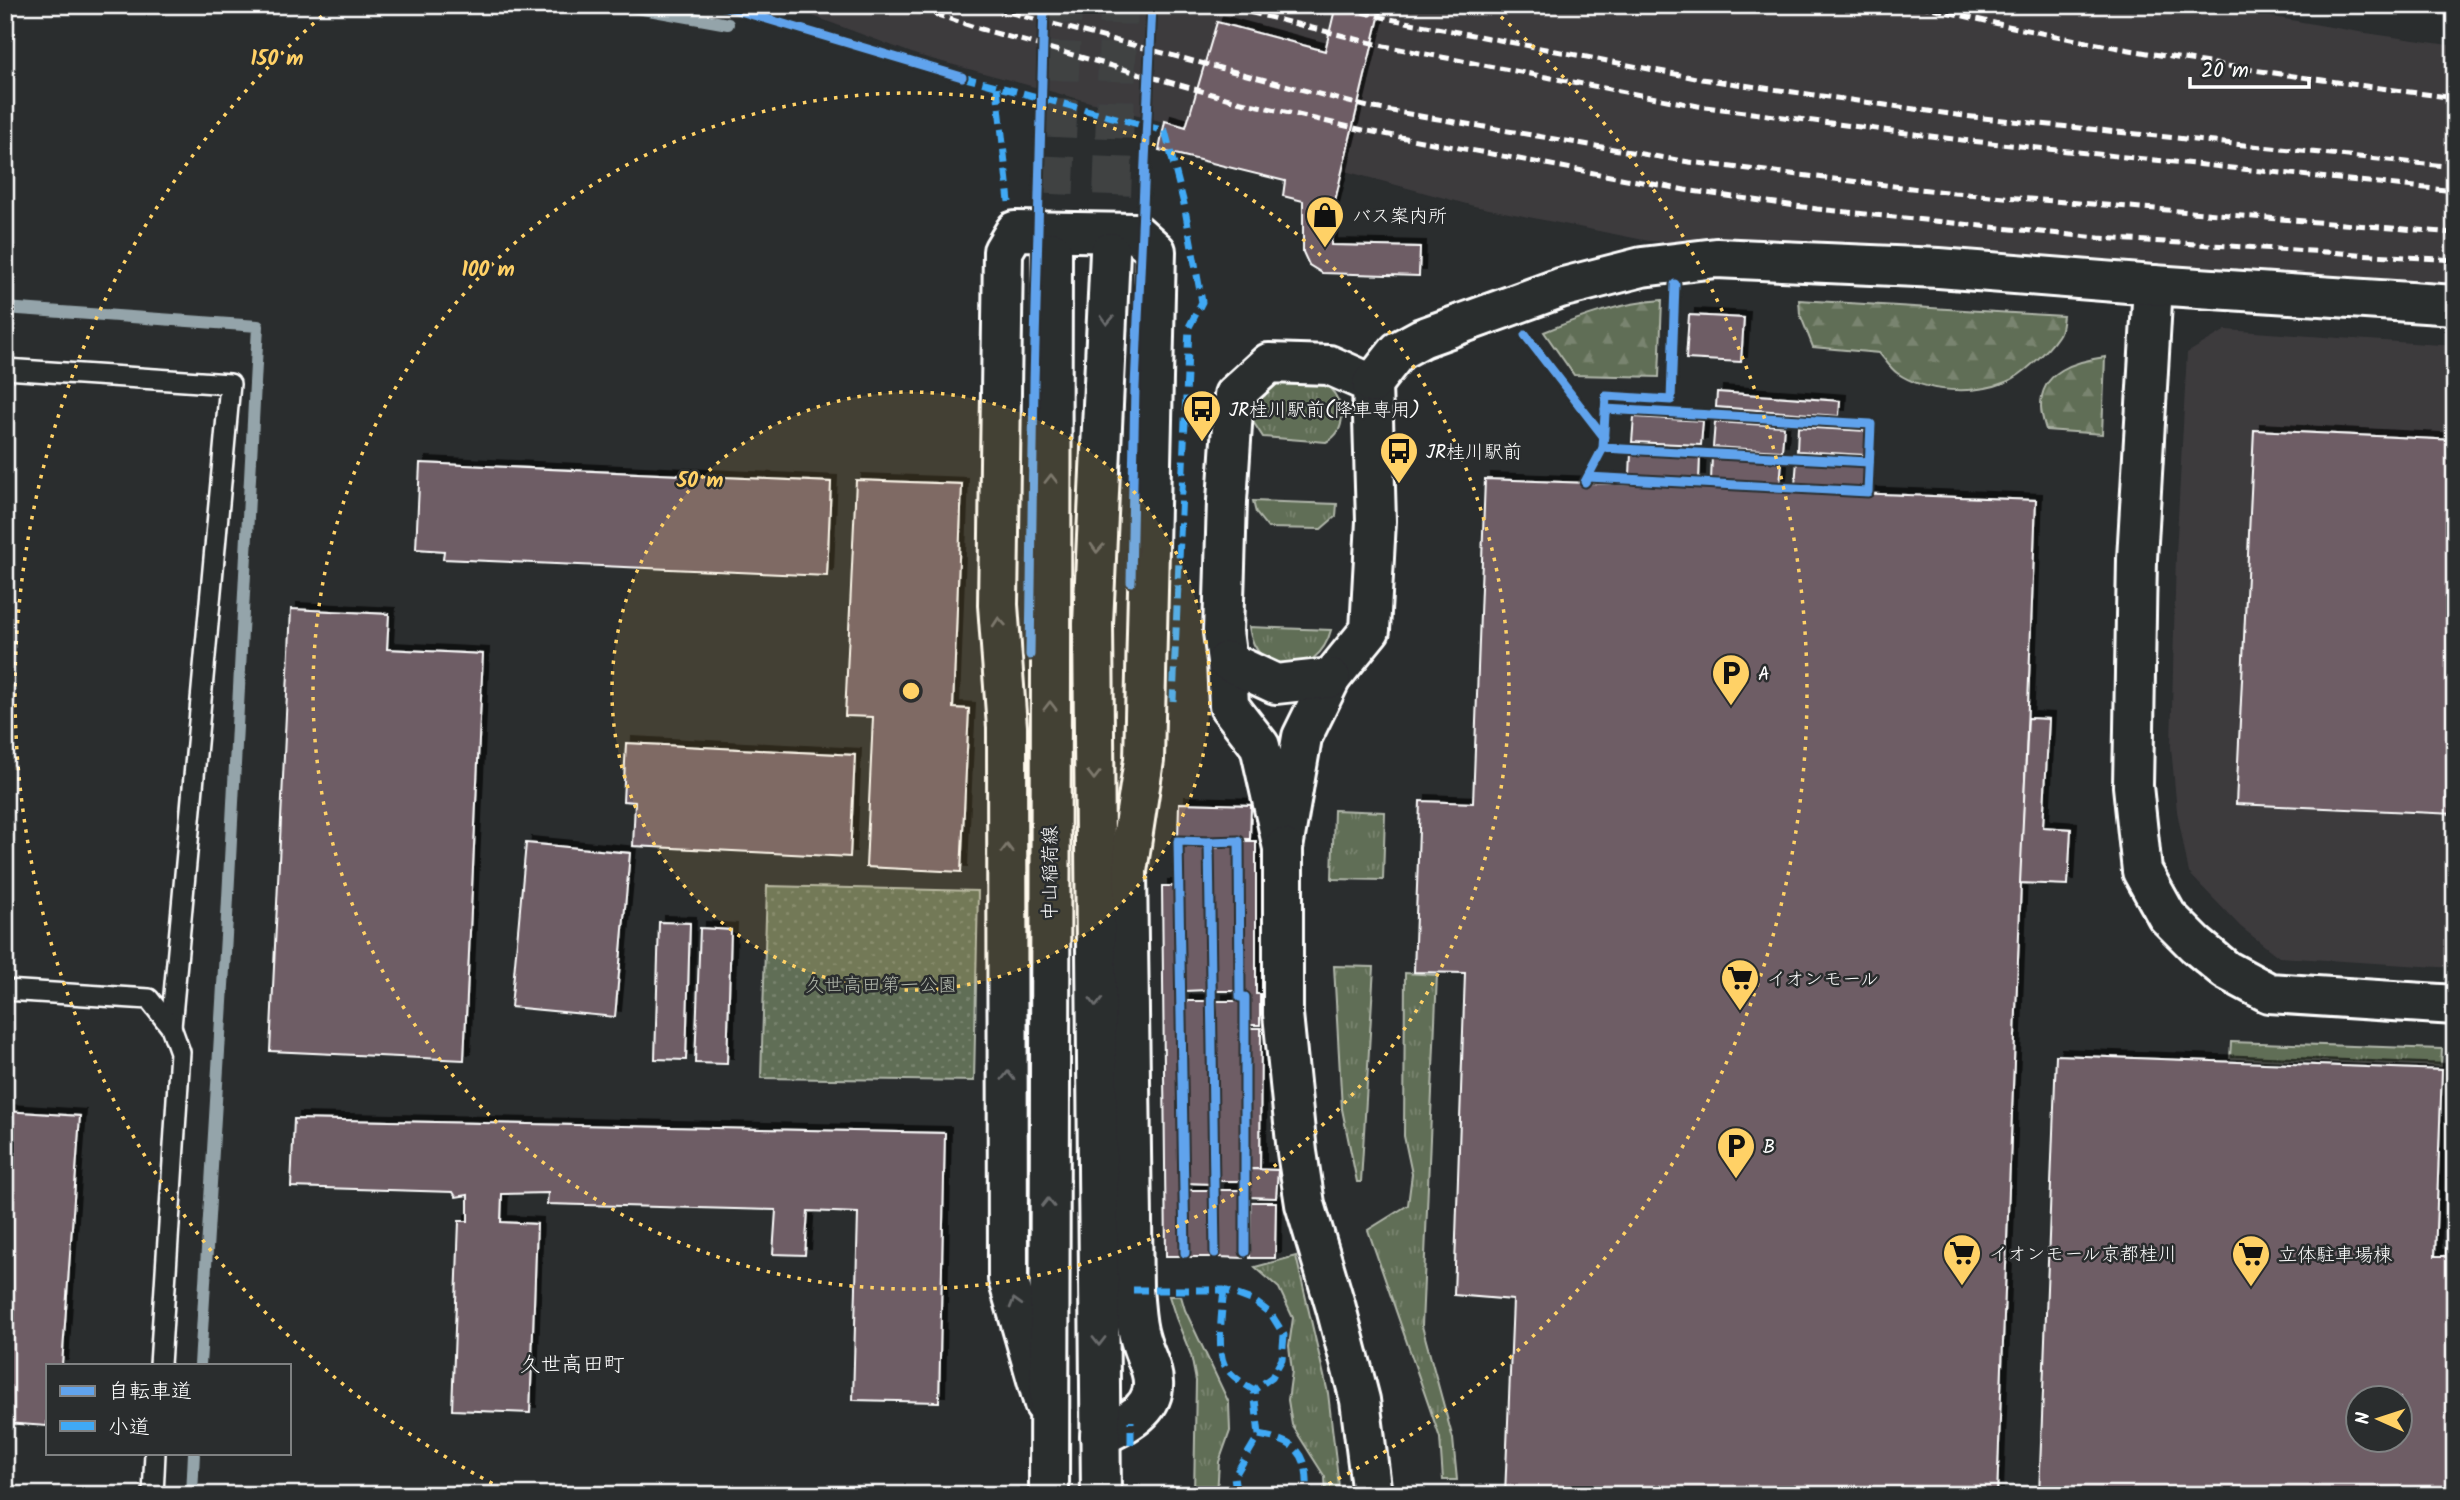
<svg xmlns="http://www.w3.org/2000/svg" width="2460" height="1500" font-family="Kalam,'Klee One',sans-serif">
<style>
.built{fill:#3e3b3e}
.grass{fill:url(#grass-tufts);stroke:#b0b6aa;stroke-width:2}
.forest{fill:url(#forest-firs);stroke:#b0b6aa;stroke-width:2}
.park{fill:url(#park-dots);stroke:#b0b6aa;stroke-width:2}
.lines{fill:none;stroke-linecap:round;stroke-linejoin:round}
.stream{stroke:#94a4aa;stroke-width:12}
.building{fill:#6e5d65;stroke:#fff;stroke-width:2;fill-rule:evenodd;filter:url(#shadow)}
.secondary-tunnel{stroke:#3f4243;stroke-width:38;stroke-dasharray:38 19;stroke-linecap:butt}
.lane-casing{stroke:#fff;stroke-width:24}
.street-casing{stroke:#fff;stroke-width:44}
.secondary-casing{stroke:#fff;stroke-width:44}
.lane{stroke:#2a2d2e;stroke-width:19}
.street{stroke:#2a2d2e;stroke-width:38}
.secondary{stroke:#2a2d2e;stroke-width:38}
.rail{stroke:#fff;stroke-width:5;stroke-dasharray:10 5;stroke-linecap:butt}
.quiet{stroke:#3fa9f5;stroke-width:7;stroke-dasharray:14 7;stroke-linecap:butt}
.cycleway-casing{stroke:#2a2d2e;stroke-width:13}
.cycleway{stroke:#60a3ed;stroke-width:9}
.oneway{stroke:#6a6c6d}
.ring{fill:none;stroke:#ffd166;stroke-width:3.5;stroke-dasharray:3.5 7}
.labels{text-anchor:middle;stroke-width:5;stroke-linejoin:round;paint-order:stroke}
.poi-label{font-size:19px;fill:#fff;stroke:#2a2d2e;text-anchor:start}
.street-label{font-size:19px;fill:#fff;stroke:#2a2d2e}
.park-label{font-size:19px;fill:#b0b6aa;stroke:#2a2d2e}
.neighbourhood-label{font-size:21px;fill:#fff;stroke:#2a2d2e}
.centre{fill:#ffd166;stroke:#2a2d2e;stroke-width:3.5}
.ring-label{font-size:21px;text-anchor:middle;font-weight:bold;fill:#ffd166;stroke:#2a2d2e;stroke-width:5;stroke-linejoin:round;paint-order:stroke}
</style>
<defs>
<pattern id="grass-tufts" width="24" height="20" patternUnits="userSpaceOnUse" patternTransform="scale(1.75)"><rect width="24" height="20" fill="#616e56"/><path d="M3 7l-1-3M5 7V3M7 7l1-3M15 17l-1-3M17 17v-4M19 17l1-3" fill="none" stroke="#79846f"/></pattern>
<pattern id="forest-firs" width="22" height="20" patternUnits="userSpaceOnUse" patternTransform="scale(1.75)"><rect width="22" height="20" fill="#616e56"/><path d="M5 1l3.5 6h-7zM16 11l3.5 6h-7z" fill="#79846f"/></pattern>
<pattern id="park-dots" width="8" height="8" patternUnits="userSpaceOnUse" patternTransform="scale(1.75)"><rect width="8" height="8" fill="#616e56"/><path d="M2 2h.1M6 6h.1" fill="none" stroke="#79846f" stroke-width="1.8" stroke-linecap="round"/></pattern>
<filter id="shadow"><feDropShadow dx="6" dy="-6" stdDeviation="0" flood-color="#0009"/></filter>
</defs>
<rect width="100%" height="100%" fill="#2a2d2e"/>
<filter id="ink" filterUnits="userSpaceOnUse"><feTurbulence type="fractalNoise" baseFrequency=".0143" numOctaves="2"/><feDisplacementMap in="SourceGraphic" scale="14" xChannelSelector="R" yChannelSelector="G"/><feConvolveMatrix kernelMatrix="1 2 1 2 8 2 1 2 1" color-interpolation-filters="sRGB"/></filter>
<g filter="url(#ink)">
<g class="built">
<path d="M 784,5 L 2205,5 L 2359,32 L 2455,46 L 2455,298 L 1649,241 L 1474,206 L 917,55 Z"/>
<path d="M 2226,330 L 2455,346 L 2455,968 L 2279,957 L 2241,927 L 2189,873 L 2177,811 L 2171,747 L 2176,554 L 2187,353 Z"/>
</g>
<g class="grass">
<path d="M 1315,377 C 1320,380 1326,383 1329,387 C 1345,404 1348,431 1326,442 L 1263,437 L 1252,420 L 1252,409 L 1259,398 L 1284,378 Z"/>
<path d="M 1253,501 L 1337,504 L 1336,516 L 1321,529 L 1268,528 L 1256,513 Z"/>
<path d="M 1249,627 L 1331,630 C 1318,680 1256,680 1249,627 Z"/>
<path d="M 1334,810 L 1385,812 L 1383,880 L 1332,879 Z"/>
<path d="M 1334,966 L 1374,967 L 1361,1182 L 1357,1182 L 1342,1109 Z"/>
<path d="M 1405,973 L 1437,975 L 1422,1326 L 1453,1439 L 1457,1480 L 1443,1480 L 1440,1438 L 1368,1230 L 1408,1205 L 1412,1174 L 1404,1136 Z"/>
<path d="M 2231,1042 L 2442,1049 L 2441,1066 L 2230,1058 Z"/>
<path d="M 1296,1256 L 1328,1393 L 1340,1495 L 1326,1495 L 1325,1477 L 1292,1425 L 1288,1400 L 1292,1371 L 1289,1346 L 1293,1318 L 1279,1288 L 1255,1267 Z"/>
<path d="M 1169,1296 L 1181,1296 L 1185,1310 L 1229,1403 L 1230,1431 L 1219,1462 L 1217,1495 L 1194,1495 L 1196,1381 L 1191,1355 L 1176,1318 Z"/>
</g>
<g class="forest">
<path d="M 1662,300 L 1659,377 L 1574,375 L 1544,332 C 1583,316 1620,303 1662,300 Z"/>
<path d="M 1799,300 L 2063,316 C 2062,322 2062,331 2058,336 C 2048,351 2022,376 2006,382 C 1974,395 1926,393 1897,373 C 1890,368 1885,359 1879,353 L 1813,347 L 1800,314 Z"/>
<path d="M 2105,357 L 2102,434 L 2046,430 C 2044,423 2041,414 2041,407 C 2040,371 2076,361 2105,357 Z"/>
</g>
<path class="park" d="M 767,886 L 978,891 L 974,1081 L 761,1078 Z"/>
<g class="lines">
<g class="stream">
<path d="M 620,5 L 728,24"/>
<path d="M 5,308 L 258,326 L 226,936 L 200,1365"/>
<path d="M 192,1495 L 194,1453"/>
</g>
</g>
<g class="building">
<path d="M 1336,5 L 1382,5 L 1333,209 L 1331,245 L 1420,247 L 1419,276 L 1322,273 L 1309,265 L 1303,252 L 1303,201 L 1283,196 L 1285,181 L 1159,150 L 1165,121 L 1186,127 L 1217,22 L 1325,51 Z"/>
<path d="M 1689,315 L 1744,318 L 1741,362 L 1686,359 Z"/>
<path d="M 1717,392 L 1840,401 L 1839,416 L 1716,407 Z"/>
<path d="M 1634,417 L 1703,421 L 1701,445 L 1632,442 Z"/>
<path d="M 1715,422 L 1784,426 L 1782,451 L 1713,447 Z"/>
<path d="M 1798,427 L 1867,431 L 1865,455 L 1797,451 Z"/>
<path d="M 2254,430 L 2455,440 L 2455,814 L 2236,804 Z"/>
<path d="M 1631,452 L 1700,456 L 1699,480 L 1630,476 Z"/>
<path d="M 1712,456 L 1782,461 L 1780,485 L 1711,481 Z"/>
<path d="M 1797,461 L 1866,464 L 1864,489 L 1795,485 Z"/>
<path d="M 420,463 L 831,482 L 827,576 L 443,559 L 444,551 L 416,549 Z"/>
<path d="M 1485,479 L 2036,500 L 1997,1495 L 1505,1495 L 1513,1300 L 1454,1295 L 1465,973 L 1414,972 L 1420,801 L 1473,803 Z"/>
<path d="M 856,480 L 962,484 L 953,708 L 969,709 L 961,872 L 866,867 L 873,717 L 845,716 Z"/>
<path d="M 291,609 L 389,614 L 387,649 L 483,654 L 464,1060 L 270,1051 Z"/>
<path d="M 2028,718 L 2049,719 L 2043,827 L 2071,829 L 2068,885 L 2020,883 Z"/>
<path d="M 626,743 L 855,755 L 850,857 L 633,846 L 635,802 L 623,801 Z"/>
<path d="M 1179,803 L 1251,805 L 1250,839 L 1178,838 Z"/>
<path d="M 1244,841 L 1256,841 L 1256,994 L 1260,994 L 1260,1025 L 1248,1025 L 1248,994 L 1243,995 Z"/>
<path d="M 526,843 L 630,853 L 615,1017 L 511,1007 Z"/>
<path d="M 1225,843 L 1236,843 L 1238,991 L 1215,991 L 1213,848 L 1226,847 Z"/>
<path d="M 1181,844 L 1205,844 L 1208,990 L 1184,991 Z"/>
<path d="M 1162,886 L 1178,886 L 1181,1256 L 1166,1256 Z"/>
<path d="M 659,922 L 690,923 L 686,1060 L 655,1059 Z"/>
<path d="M 700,928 L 731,930 L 727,1064 L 695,1063 Z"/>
<path d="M 1184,1001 L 1210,1001 L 1212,1184 L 1186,1183 Z"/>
<path d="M 1217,1001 L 1240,1001 L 1241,1181 L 1217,1181 Z"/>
<path d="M 1249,1028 L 1261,1028 L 1260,1169 L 1249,1169 Z"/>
<path d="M 2056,1055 L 2442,1070 L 2435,1256 L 2446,1256 L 2451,1123 L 2455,1123 L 2455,1495 L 2039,1495 ZM 2358,1398 L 2400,1398 L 2400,1440 L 2358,1440 Z"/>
<path d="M 5,1111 L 80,1116 L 62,1365 L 47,1365 L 47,1426 L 5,1423 Z"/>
<path d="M 294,1119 L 945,1133 L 939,1402 L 853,1400 L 858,1213 L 808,1211 L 805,1255 L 773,1254 L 776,1210 L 547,1204 L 548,1193 L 502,1194 L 501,1222 L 537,1224 L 530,1413 L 452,1410 L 459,1221 L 468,1221 L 468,1195 L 456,1197 L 453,1192 L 291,1187 Z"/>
<path d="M 1249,1169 L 1278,1170 L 1276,1198 L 1248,1197 Z"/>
<path d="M 1188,1190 L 1211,1190 L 1210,1257 L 1187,1257 Z"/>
<path d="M 1219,1190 L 1243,1190 L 1243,1258 L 1219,1257 Z"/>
<path d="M 1251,1202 L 1276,1202 L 1275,1258 L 1250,1258 Z"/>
</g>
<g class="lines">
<g class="secondary-tunnel">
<path d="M 1052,251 L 1063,5"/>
<path d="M 1110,252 L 1119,5"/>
</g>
<defs>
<g id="lane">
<path d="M 5,369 L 230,384 L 171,1027"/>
<path d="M 5,990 L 149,999 L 171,1027 L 180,1052 L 160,1365"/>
<path d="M 153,1495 L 155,1453"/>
</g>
<g id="street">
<path d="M 1269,363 L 1329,365 L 1372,384 L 1376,521 L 1370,630 L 1331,678 L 1302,737 L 1283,848 L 1260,746 L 1229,706 L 1227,661 L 1223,632 L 1227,501 L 1234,395 Z"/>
<path d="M 1227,661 L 1276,684 L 1331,678"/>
<path d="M 1044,1404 L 1008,1279 L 1007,727 L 998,605 L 1003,251 L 1015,231 L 1136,233 L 1156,251 L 1144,760 L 1127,871 L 1133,1290 C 1135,1306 1135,1324 1140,1339 C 1143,1350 1148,1360 1151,1370 C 1162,1408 1127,1423 1100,1436"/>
</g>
<g id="secondary">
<path d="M 2153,285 L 2137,559 L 2133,786 L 2142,871 L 2167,916 L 2196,945 L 2226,970 L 2269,993 L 2455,1005"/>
<path d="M 1372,384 L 1398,351 L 1422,338 L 1560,288 L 1642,267 L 1716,258 L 1939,268 L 2153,285 L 2455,305"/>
<path d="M 1283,848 L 1283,1014 L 1297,1152 L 1305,1204 L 1336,1308 L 1360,1400 L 1372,1495"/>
<path d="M 1049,1495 L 1052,251"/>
<path d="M 1101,1495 L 1093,624 L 1110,252"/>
</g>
</defs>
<use href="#lane" class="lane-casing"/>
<use href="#street" class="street-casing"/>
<use href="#secondary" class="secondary-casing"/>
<use href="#lane" class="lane"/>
<use href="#street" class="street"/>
<use href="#secondary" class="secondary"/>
<g class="rail">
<path d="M 906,5 L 981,29 L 1233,100 L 1363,130 L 1685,190 L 1817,209 L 2099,238 L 2455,260"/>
<path d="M 981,5 L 1368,107 L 1689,162 L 1954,193 L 2455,233"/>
<path d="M 1221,5 L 1384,46 L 1698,106 L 1961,140 L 2455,191"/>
<path d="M 1333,5 L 1390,19 L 1701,79 L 1964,116 L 2455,167"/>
<path d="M 1919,5 C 2095,50 2275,74 2455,98"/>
</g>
<g class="quiet">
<path d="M 962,77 L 1165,131 L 1184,204 L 1202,302 L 1189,327 L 1173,701"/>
<path d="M 997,87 L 1009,202"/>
<path d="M 1133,1290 L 1224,1290 L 1254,1301 L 1271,1314 L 1284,1335 L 1282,1359 L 1272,1377 L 1254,1390"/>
<path d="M 1224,1290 C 1222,1307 1217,1350 1224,1364 C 1229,1375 1244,1384 1254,1390 L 1259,1435 L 1234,1477 L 1237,1495"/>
<path d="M 1259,1435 C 1298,1442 1309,1453 1307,1495"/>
<path d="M 1131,1444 L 1131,1421"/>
</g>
<defs>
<g id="cycleway">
<path d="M 720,5 L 962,77"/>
<path d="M 1525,335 L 1604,437"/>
<path d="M 1603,448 L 1869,462"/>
<path d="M 1588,477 L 1868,492 L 1871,424 L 1605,409"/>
<path d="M 1585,482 L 1603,448 L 1606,396 L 1671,400 L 1675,284"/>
<path d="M 1131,582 L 1135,387 L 1152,5"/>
<path d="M 1030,655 L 1034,380 L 1044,5"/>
<path d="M 1209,842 L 1239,841 L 1240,997 L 1245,997 L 1245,1252"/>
<path d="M 1185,1253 L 1178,841 L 1209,842 L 1215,1253"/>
</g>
</defs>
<use href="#cycleway" class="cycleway-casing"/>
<use href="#cycleway" class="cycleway"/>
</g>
<defs><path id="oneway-chevron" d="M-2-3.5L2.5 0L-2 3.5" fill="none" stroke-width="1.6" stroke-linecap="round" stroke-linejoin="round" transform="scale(1.75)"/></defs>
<g class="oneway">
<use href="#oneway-chevron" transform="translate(1107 320) rotate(93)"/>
<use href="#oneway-chevron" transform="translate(1051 479) rotate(-90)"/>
<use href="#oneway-chevron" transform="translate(1097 548) rotate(93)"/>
<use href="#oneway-chevron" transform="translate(999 622) rotate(-94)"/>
<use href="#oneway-chevron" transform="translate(1050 706) rotate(-90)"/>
<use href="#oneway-chevron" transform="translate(1094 775) rotate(90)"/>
<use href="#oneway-chevron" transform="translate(1007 849) rotate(-90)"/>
<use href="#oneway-chevron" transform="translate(1096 1002) rotate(90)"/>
<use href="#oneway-chevron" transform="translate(1008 1076) rotate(-90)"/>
<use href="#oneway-chevron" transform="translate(1048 1203) rotate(-90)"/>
<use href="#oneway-chevron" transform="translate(1015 1303) rotate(-106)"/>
<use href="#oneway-chevron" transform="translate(1099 1341) rotate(90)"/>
</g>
</g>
<circle cx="911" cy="691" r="299" fill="#ffd166" fill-opacity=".12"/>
<g class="ring">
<circle cx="911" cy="691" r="299"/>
<circle cx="911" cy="691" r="598"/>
<path d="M511 1493A896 896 0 0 1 329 10M1493 10A896 896 0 0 1 1311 1493"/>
</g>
<defs>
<symbol id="shop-pin" viewBox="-11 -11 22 30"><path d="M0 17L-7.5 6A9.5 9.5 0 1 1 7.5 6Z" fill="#ffd166" stroke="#2a2d2e"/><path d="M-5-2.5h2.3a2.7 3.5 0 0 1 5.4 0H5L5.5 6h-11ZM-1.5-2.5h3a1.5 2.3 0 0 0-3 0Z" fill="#111"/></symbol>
<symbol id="bus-pin" viewBox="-11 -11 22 30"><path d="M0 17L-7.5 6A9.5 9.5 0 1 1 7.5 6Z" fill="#ffd166" stroke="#2a2d2e"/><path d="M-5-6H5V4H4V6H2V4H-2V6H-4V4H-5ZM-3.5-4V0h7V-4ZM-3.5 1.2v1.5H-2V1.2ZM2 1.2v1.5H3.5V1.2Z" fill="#111"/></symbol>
<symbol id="parking-pin" viewBox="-11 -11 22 30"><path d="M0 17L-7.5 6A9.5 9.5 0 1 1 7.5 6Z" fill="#ffd166" stroke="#2a2d2e"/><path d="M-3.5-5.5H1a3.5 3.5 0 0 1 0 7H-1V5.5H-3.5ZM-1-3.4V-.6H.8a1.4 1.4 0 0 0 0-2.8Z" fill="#111"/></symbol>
<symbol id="supermarket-pin" viewBox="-11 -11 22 30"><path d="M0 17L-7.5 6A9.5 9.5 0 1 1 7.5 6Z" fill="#ffd166" stroke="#2a2d2e"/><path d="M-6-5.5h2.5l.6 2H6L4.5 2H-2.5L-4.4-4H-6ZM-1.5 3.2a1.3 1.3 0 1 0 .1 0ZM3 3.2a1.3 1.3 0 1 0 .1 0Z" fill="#111"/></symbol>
</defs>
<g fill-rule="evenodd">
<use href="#shop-pin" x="1303" y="193" width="44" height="60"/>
<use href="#bus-pin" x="1180" y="387" width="44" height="60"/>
<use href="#bus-pin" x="1377" y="429" width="44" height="60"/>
<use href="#parking-pin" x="1709" y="651" width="44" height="60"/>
<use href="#supermarket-pin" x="1718" y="956" width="44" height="60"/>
<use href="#parking-pin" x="1714" y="1124" width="44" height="60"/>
<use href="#supermarket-pin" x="1940" y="1231" width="44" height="60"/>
<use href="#supermarket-pin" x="2229" y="1232" width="44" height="60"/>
</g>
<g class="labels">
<g class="poi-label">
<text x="1352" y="222">バス案内所</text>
<text x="1229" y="416">JR桂川駅前(降車専用)</text>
<text x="1426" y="458">JR桂川駅前</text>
<text x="1758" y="680">A</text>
<text x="1767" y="985">イオンモール</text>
<text x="1763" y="1153">B</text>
<text x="1989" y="1260">イオンモール京都桂川</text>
<text x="2278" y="1261">立体駐車場棟</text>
</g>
<g class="street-label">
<text transform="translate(1049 873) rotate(-90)" y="7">中山稲荷線</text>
</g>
<g class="park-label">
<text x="881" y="991">久世高田第一公園</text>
</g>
<g class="neighbourhood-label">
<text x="572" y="1371">久世高田町</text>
</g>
</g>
<circle cx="911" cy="691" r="10" class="centre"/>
<g class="ring-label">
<text x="277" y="65">150 m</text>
<text x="488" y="276">100 m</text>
<text x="700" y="487">50 m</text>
</g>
<rect width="2460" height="1500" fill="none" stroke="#2a2d2e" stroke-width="28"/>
<rect x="14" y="14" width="2432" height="1472" fill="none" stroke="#fff" stroke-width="2.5" filter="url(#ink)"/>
<rect x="46" y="1364" width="245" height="91" fill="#2a2d2e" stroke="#7f8182" stroke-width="2"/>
<rect x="60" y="1386" width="35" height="10" fill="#60a3ed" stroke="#7f8182" stroke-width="2"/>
<text x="108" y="1398" font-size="21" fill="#ffffff">自転車道</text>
<rect x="60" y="1421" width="35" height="10" fill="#3fa9f5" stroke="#7f8182" stroke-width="2"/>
<text x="108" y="1434" font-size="21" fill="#ffffff">小道</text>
<g transform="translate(2379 1419) rotate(273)"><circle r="33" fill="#2a2d2e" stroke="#7f8182" stroke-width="2"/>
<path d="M0-5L12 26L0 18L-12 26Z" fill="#ffd166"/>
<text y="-10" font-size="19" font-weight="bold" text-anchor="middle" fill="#ffffff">N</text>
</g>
<path d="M2190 77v10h119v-10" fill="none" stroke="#ffffff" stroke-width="3.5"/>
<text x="2201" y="77" font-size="21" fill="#ffffff" stroke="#2a2d2e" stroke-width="5" paint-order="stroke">20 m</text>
</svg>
